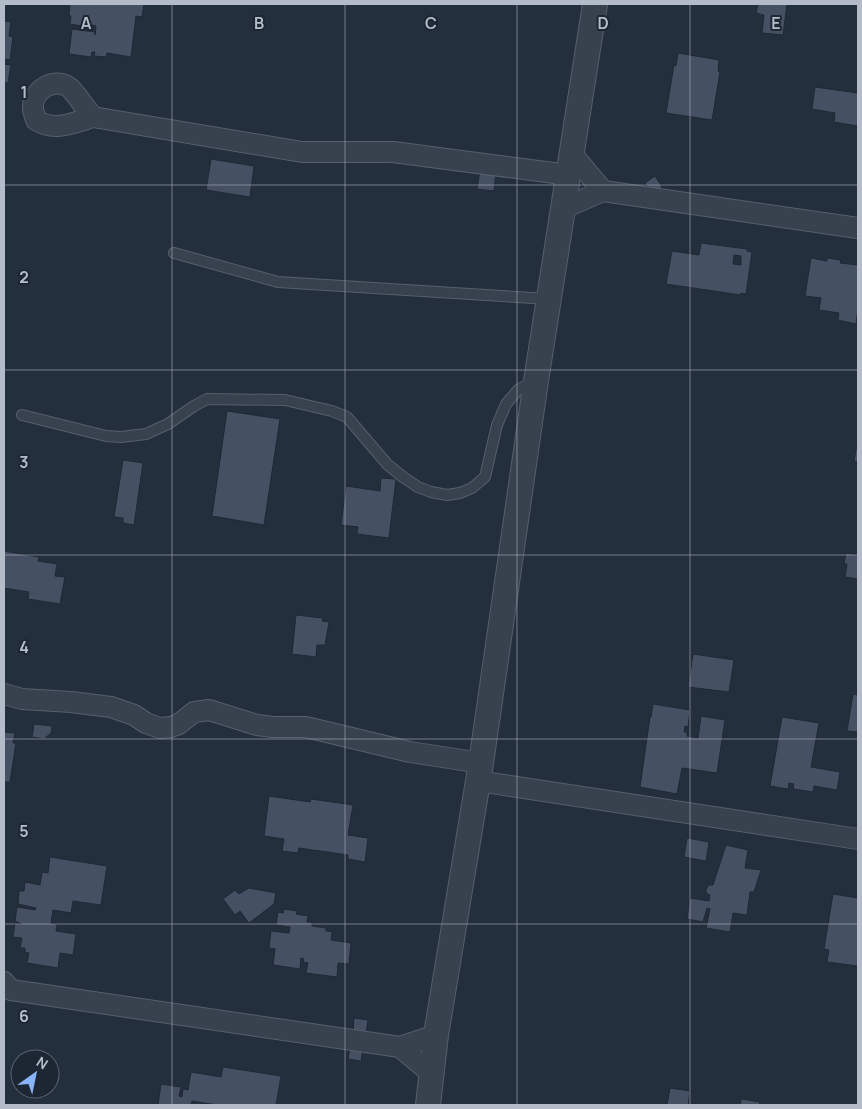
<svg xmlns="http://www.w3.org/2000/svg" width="862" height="1109" font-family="Manrope,sans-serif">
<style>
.building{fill:#455162;stroke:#1f2835;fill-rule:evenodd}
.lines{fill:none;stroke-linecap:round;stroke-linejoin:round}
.service-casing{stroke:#565f6c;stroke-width:12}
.minor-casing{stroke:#565f6c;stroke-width:22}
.tertiary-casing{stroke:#565f6c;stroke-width:26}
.service{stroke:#38414e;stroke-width:10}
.minor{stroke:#38414e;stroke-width:20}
.tertiary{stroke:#38414e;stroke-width:24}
.grid{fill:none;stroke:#b4bcc9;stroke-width:1;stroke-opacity:0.55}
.grid-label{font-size:16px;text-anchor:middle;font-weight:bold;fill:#b4bcc9;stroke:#1d2633;stroke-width:4;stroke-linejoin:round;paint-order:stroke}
</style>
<rect width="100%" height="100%" fill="#242f3e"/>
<g class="building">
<path d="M 70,4 L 144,4 L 142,17 L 136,16 L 131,57 L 107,53 L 106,57 L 94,56 L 95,52 L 92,52 L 91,57 L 69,54 L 72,29 L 95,32 L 95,35 L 96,26 L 88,24 L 88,27 L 70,24 L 71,16 L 69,15 Z"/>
<path d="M 758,4 L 787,4 L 783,35 L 762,33 L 764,15 L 756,13 Z"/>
<path d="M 4,21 L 11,22 L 9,36 L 13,37 L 10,60 L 4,59 Z"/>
<path d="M 678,53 L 719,60 L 718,71 L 720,72 L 712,120 L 666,113 L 674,65 L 676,66 Z"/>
<path d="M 4,64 L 11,65 L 8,83 L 4,82 Z"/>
<path d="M 815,87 L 858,93 L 858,126 L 834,122 L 835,113 L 812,109 Z"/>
<path d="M 211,159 L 254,166 L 250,197 L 206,190 Z"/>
<path d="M 480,170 L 496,173 L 494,191 L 477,189 Z"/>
<path d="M 655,176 L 662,187 L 653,194 L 645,183 Z"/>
<path d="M 701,243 L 747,249 L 747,251 L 752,252 L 746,294 L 741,293 L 741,295 L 666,284 L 672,251 L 699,255 ZM 734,255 L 741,256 L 741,265 L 733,264 Z"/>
<path d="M 811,258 L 827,261 L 827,258 L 841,260 L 840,263 L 858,265 L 858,309 L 856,324 L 838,320 L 839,313 L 819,310 L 821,298 L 805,296 Z"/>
<path d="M 227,411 L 280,419 L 264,525 L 212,516 Z"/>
<path d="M 858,439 L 858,462 L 854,461 Z"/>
<path d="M 123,460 L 143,463 L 134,525 L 123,523 L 123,518 L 114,517 Z"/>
<path d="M 381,478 L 396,479 L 389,538 L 357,534 L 358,527 L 341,525 L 346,486 L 380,491 Z"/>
<path d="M 4,551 L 39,557 L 38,561 L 57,564 L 55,576 L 65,577 L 60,604 L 28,599 L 29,592 L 4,588 Z"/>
<path d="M 846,553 L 858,555 L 858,579 L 845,577 L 847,564 L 844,564 Z"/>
<path d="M 296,615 L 323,618 L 322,621 L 329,622 L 325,645 L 317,645 L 316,657 L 292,654 Z"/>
<path d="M 693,654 L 734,660 L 729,692 L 688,687 Z"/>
<path d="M 853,694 L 858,695 L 858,732 L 847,731 Z"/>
<path d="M 653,704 L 690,710 L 688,727 L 685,726 L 684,732 L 687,732 L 687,736 L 698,738 L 701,716 L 725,720 L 717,773 L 682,768 L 677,794 L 640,787 L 650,717 L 651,717 Z"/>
<path d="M 782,717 L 819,723 L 811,767 L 840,772 L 837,790 L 814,786 L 813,792 L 793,789 L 794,784 L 789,783 L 788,789 L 770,786 Z"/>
<path d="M 34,724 L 52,726 L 51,733 L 44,739 L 32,737 Z"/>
<path d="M 4,732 L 15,733 L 13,743 L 16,743 L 10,782 L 4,782 Z"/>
<path d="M 269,796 L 310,802 L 311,799 L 353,805 L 348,835 L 368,838 L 365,862 L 348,859 L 348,855 L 299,848 L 298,853 L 282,851 L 284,839 L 264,836 Z"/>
<path d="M 687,838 L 709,842 L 706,861 L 684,857 Z"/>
<path d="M 726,845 L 748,850 L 745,868 L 761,870 L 754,892 L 750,892 L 747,915 L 733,913 L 730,932 L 706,928 L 710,909 L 707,908 L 703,922 L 687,919 L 690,898 L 709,901 L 710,895 L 706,893 L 706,889 L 709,885 L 713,885 Z"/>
<path d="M 50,857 L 107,866 L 101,905 L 73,901 L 71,913 L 53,910 L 51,923 L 57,924 L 56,931 L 76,934 L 73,955 L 60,953 L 58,968 L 27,963 L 29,953 L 25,952 L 25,948 L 20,948 L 22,938 L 13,937 L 15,923 L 21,924 L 15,921 L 17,907 L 35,910 L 36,908 L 18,904 L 19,891 L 24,891 L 25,882 L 40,885 L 42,872 L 48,873 Z"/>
<path d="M 249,888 L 276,893 L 274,904 L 249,923 L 240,911 L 235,915 L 223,899 L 235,890 L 239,894 Z"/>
<path d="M 833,894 L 858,898 L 858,966 L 827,962 L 829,950 L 824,949 Z"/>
<path d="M 284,909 L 297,911 L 296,914 L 308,916 L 307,922 L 312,922 L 312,926 L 326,928 L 326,931 L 332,932 L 331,940 L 351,943 L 349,964 L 338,963 L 337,977 L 306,973 L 308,963 L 303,962 L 304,959 L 301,958 L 300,969 L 273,965 L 275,949 L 269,948 L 271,931 L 289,933 L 290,927 L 276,925 L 278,912 L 283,913 Z"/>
<path d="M 354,1018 L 368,1020 L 366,1034 L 353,1032 Z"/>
<path d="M 350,1047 L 363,1049 L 361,1061 L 348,1059 Z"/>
<path d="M 223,1067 L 281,1076 L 276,1105 L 217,1105 L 192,1101 L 191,1105 L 158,1105 L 161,1084 L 181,1087 L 179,1096 L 182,1097 L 183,1089 L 188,1090 L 191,1072 L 221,1077 Z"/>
<path d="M 670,1088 L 690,1091 L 688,1105 L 667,1105 Z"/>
<path d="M 741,1099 L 760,1102 L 759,1105 L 740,1105 Z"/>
</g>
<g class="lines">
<defs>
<g id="service">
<path d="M 174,253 L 278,282 L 549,299"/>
<path d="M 22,415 L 106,436 L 121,437 L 146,434 L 168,424 L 194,406 L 207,399 L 285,400 L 332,411 L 347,417 L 387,464 L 403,477 L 418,487 L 431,492 L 447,495 L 460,493 L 472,488 L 485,477 L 497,425 L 506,404 L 519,389 L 535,381"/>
</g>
<g id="minor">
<path d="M 93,117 C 73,123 55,132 36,120 C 35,116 33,112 33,108 C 32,90 55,76 70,88 C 78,96 85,108 93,117 L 302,152 L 393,152 L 569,175"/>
<path d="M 573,155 L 603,191"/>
<path d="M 564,208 L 603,191 L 858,228"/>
<path d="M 4,694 L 22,699 L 71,702 L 111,707 L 134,715 L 146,723 L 160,728 L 171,727 L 179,724 L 194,712 L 209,710 L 257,725 L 273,727 L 306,727 L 410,752 L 481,763"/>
<path d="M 478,781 L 858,839"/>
<path d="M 4,982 L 11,990 L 400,1047 L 436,1035"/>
<path d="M 400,1047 L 431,1073"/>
</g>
<path id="tertiary" d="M 428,1105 L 436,1035 L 481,763 L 536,381 L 595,4"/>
</defs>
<use href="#service" class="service-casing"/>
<use href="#minor" class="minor-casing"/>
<use href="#tertiary" class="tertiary-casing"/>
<use href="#service" class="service"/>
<use href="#minor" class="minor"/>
<use href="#tertiary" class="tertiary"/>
</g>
<path class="grid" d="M 172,4 L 172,1105M 345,4 L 345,1105M 517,4 L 517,1105M 690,4 L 690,1105M 4,185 L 858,185M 4,370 L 858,370M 4,555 L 858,555M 4,739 L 858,739M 4,924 L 858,924"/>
<g class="grid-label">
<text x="86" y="29">A</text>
<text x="259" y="29">B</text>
<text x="431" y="29">C</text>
<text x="603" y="29">D</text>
<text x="776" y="29">E</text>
<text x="24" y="98">1</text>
<text x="24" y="283">2</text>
<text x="24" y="468">3</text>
<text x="24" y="653">4</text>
<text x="24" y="837">5</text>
<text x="24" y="1022">6</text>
</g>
<rect width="862" height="1109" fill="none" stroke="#b4bcc9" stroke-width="10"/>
<g transform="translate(35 1074) rotate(33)"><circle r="24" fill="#1d2633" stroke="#59626f"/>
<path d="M0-4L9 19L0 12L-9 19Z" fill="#8ab4f8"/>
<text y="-8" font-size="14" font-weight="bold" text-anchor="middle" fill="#b4bcc9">N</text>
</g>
</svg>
